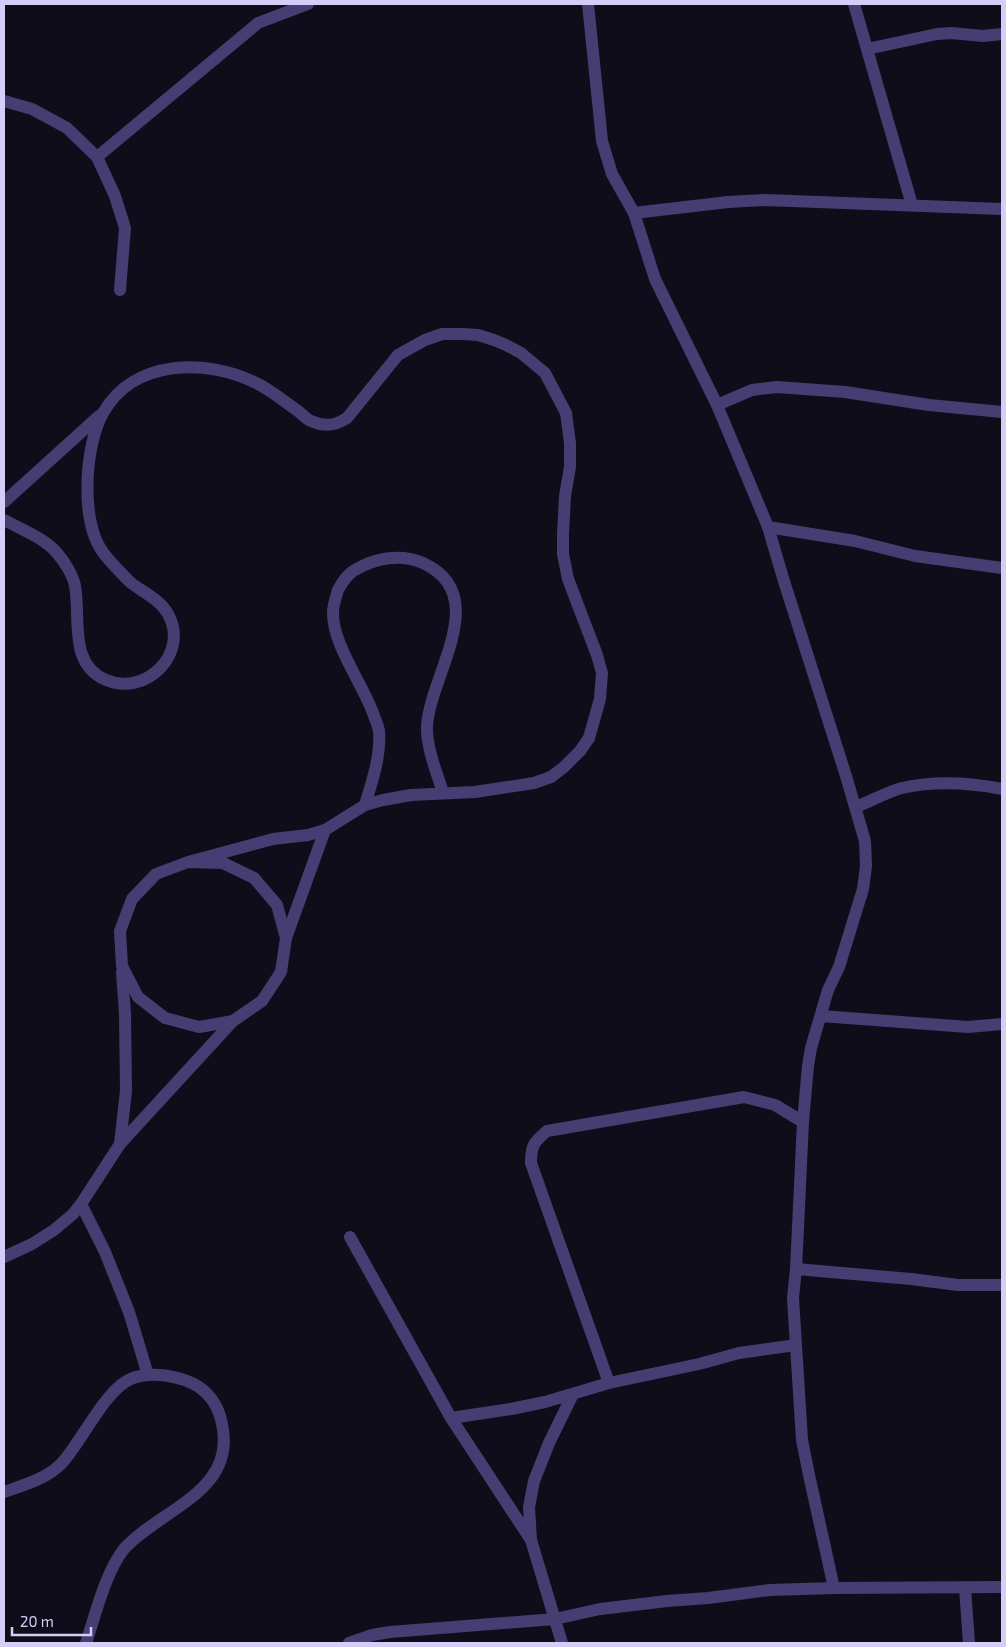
<svg xmlns="http://www.w3.org/2000/svg" width="1006" height="1647" font-family="'Exo 2',sans-serif">
<style>
.lines{fill:none;stroke-linecap:round;stroke-linejoin:round}
.minor{stroke:#463e73;stroke-width:12}
</style>
<rect width="100%" height="100%" fill="#100d1a"/>
<g class="lines">
<g class="minor">
<path d="M 588,4 L 602,141 L 612,174 L 634,213 L 655,279 L 717,405 L 768,527 L 783,578 L 846,776 L 865,841 L 866,866 L 863,889 L 839,967 L 828,990 L 811,1048 L 808,1066 L 803,1122 L 796,1269 L 793,1298 L 802,1440 L 809,1475 L 834,1588"/>
<path d="M 854,4 L 912,205"/>
<path d="M 867,49 L 937,34 L 951,33 L 983,36 L 1002,34"/>
<path d="M 4,101 L 32,109 L 67,128 L 97,157 L 115,196 L 125,228 L 120,290"/>
<path d="M 97,157 L 258,23 L 308,4"/>
<path d="M 634,213 L 728,202 L 765,200 L 1002,209"/>
<path d="M 717,405 L 752,390 L 777,387 L 845,392 L 929,405 L 1002,412"/>
<path d="M 4,502 L 99,416"/>
<path d="M 4,520 C 21,529 44,538 57,553 C 64,561 73,575 75,586 C 81,618 68,664 106,680 C 146,697 190,653 168,614 C 160,599 142,592 130,582 C 121,573 109,561 102,551 C 80,519 85,445 103,413 C 133,359 207,358 256,383 C 271,390 285,402 298,411 C 302,414 306,419 311,421 C 324,427 335,426 347,418 L 398,355 L 425,340 L 442,334 L 463,334 L 478,335 L 494,340 L 506,345 L 521,353 L 545,373 L 566,413 L 570,443 L 570,467 L 565,496 L 563,534 L 563,554 L 568,579 L 597,655 L 602,673 L 600,699 L 589,738 L 580,751 L 564,767 L 551,777 L 534,783 L 475,792 L 411,795 L 383,800 L 365,805 L 325,830 L 308,835 L 273,839 L 188,862 L 156,874 L 132,899 L 120,931 L 122,966 L 138,997 L 165,1018 L 199,1027 L 233,1021 L 262,1001 L 281,972 L 286,938 L 277,905 L 254,878 L 223,863 L 188,862"/>
<path d="M 768,527 L 855,541 L 915,556 L 1002,568"/>
<path d="M 365,805 C 372,782 381,756 379,731 C 378,725 375,719 373,713 C 362,683 332,643 333,612 C 333,605 336,597 338,590 C 342,583 347,574 355,570 C 375,558 401,553 423,563 C 493,595 430,675 427,726 C 426,746 437,774 443,792"/>
<path d="M 856,807 C 871,801 887,792 902,788 C 934,781 971,783 1002,789"/>
<path d="M 286,938 L 325,830"/>
<path d="M 821,1016 L 968,1027 L 1002,1024"/>
<path d="M 120,1144 L 126,1091 L 125,1014 L 122,972"/>
<path d="M 81,1204 L 105,1252 L 129,1312 L 148,1375"/>
<path d="M 350,1237 L 451,1418 L 531,1540"/>
<path d="M 4,1257 L 32,1244 L 54,1230 L 73,1214 L 81,1204 L 120,1144 L 233,1021"/>
<path d="M 796,1269 L 911,1279 L 958,1285 L 1002,1285"/>
<path d="M 609,1383 L 531,1163 C 531,1145 534,1142 547,1131 L 744,1097 L 775,1105 L 803,1122"/>
<path d="M 451,1418 L 511,1409 L 545,1402 L 609,1383 L 699,1364 L 739,1353 L 796,1345"/>
<path d="M 4,1492 C 24,1485 46,1479 61,1464 C 82,1442 106,1387 133,1378 C 152,1371 182,1376 199,1387 C 212,1396 219,1408 222,1424 C 237,1492 160,1509 124,1549 C 106,1571 95,1616 86,1643"/>
<path d="M 965,1588 L 969,1643"/>
<path d="M 349,1643 L 372,1635 L 390,1632 L 555,1619 L 600,1609 L 667,1601 L 708,1598 L 770,1590 L 834,1588 L 1002,1587"/>
<path d="M 562,1643 L 531,1540 L 529,1507 L 534,1481 L 549,1443 L 573,1394"/>
</g>
</g>
<rect width="1006" height="1647" fill="none" stroke="#d6ccf8" stroke-width="10"/>
<path d="M12 1627v8h79v-8" fill="none" stroke="#d6ccf8" stroke-width="2.5"/>
<text x="20" y="1627" font-size="15" fill="#d6ccf8" stroke="#100d1a" stroke-width="4" paint-order="stroke">20 m</text>
</svg>
